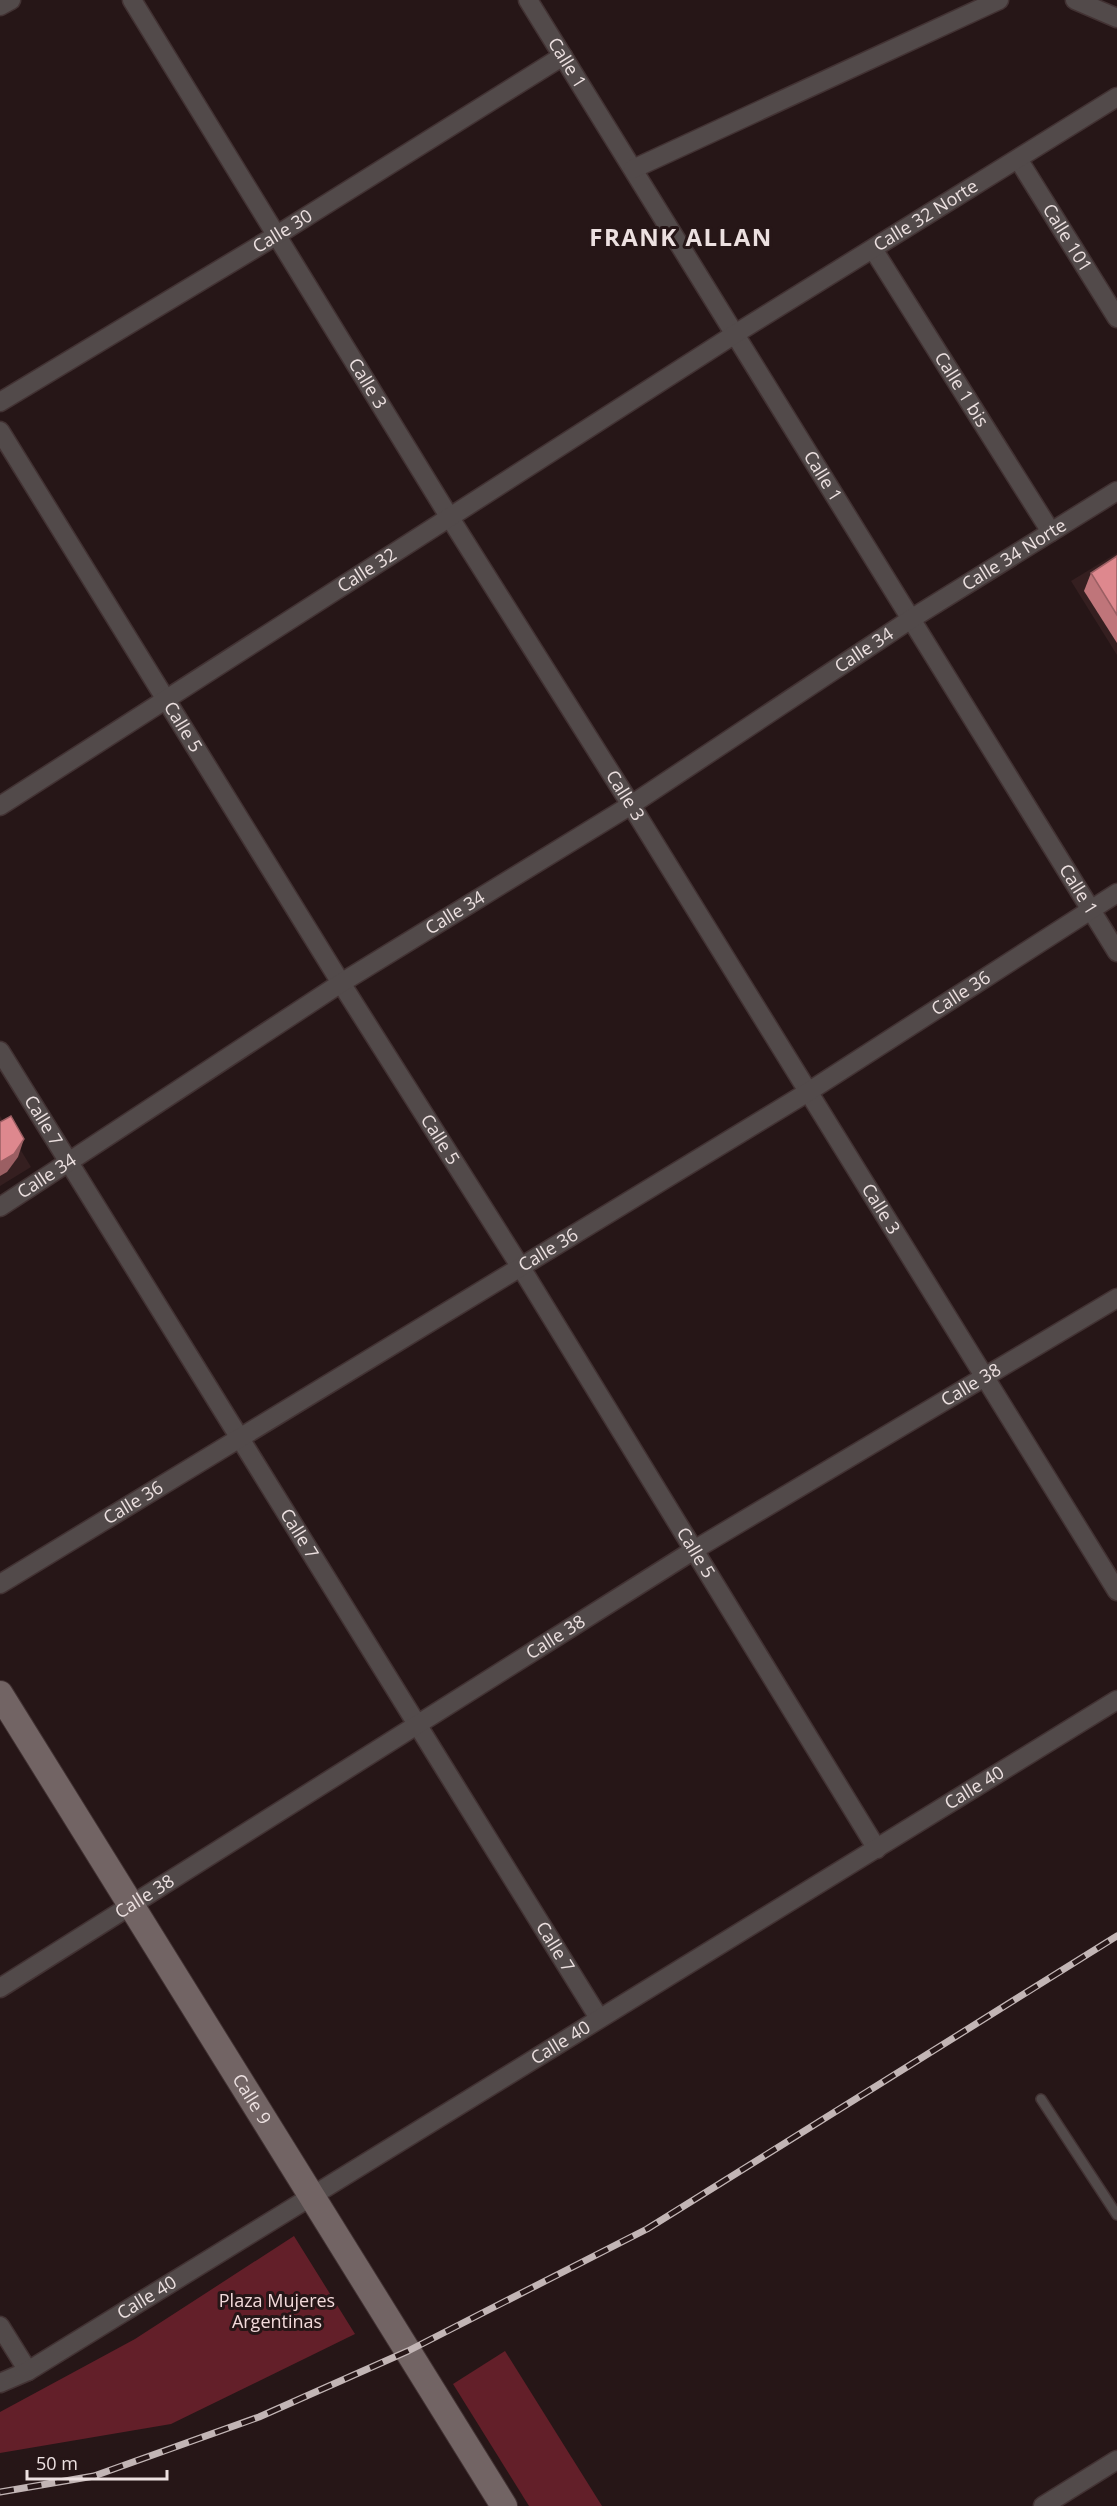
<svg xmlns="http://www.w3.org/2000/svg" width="1117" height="2506" font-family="'Open Sans',sans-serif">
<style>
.built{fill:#351f20}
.green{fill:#631f29}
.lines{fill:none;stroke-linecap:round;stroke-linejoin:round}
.lane-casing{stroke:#423233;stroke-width:12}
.street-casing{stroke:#423233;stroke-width:21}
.secondary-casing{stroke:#423233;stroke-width:28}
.lane{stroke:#524a4a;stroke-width:9}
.street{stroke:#524a4a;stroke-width:18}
.secondary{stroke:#726464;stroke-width:26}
.rail-casing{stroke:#c2b5b5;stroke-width:7}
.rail{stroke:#261617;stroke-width:4.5;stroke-dasharray:14;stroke-linecap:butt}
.wall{fill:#bf757a}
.shaded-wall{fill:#9b5f63}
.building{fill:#de888e;stroke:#9b5f63;stroke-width:1.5}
.labels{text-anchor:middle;stroke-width:6;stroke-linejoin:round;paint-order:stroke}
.street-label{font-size:18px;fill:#ece0e0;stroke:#261617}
.park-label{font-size:18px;fill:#f2d9da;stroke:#261617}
.district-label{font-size:24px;font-weight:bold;letter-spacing:1.5px;fill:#ece0e0;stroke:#261617}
</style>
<rect width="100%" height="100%" fill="#261617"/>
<g class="built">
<path d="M 1117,553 L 1117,655 L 1071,581 Z"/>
<path d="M 0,1116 L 31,1167 L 0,1186 Z"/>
</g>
<g class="green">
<path d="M 294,2236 L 355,2334 L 171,2424 L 0,2453 L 0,2412 L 135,2339 Z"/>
<path d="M 505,2351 L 602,2506 L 529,2506 L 453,2384 Z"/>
</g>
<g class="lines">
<defs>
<path id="lane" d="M 1041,2099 L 1117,2215"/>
<g id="street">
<path id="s1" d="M 132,0 L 450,518 L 631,805 L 1117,1591"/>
<path id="s2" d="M 528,0 L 1117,952"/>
<path d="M 1075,0 L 1117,18"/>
<path d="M 0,6 L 11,0"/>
<path id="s3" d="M 1018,159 L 1117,318"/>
<path d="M 633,169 L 999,0"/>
<path id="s4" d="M 873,249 L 1051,532"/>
<path id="s5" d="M 0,402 L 277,235 L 563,56"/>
<path id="s6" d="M 0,431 L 341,983 L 520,1266 L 877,1849"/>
<path id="s7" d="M 0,806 L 735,334 L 1117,97"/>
<path id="s8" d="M 0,1051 L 599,2018"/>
<path id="s9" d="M 0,1207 L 341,983 L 631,805 L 911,619 L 1117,491"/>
<path id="s10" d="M 0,1584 L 808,1092 L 1117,893"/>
<path id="s11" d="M 0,1988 L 694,1550 L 1117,1298"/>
<path d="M 0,2326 L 28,2371"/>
<path id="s12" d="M 0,2383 L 28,2371 L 1117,1700"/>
<path d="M 1043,2506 L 1117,2460"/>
</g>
<g id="secondary">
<path id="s13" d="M 0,1694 L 504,2506"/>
</g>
</defs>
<use href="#lane" class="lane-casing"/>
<use href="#street" class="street-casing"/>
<use href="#secondary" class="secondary-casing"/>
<use href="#lane" class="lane"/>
<use href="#street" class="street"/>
<use href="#secondary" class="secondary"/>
<defs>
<path id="rail" d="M 0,2492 L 94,2476 L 259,2417 L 408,2351 L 647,2229 L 1117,1936"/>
</defs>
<use href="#rail" class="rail-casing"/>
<use href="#rail" class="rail"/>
</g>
<path class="wall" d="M 1117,556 L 1117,643 L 1084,591 L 1091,573 Z"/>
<path class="shaded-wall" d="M 24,1139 L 18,1157 L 7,1172 L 0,1176 L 0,1162 Z"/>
<g class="building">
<path d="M 1117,556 L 1117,615 L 1091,573 Z"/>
<path d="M 11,1116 L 24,1139 L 14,1154 L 0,1162 L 0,1122 Z"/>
</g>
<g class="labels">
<g class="street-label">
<text dy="6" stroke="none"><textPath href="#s2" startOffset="74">Calle 1</textPath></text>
<text dy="6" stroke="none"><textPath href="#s7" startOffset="1098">Calle 32 Norte</textPath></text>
<text dy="6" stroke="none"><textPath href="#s5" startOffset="330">Calle 30</textPath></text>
<text dy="6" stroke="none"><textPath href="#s3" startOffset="93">Calle 101</textPath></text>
<text dy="6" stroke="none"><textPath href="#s1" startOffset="450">Calle 3</textPath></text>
<text dy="6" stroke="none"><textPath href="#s4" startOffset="166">Calle 1 bis</textPath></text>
<text dy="6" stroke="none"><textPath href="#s2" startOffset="560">Calle 1</textPath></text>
<text dy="6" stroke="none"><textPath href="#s9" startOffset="1206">Calle 34 Norte</textPath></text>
<text dy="6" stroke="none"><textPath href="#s7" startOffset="436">Calle 32</textPath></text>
<text dy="6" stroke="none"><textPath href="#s9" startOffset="1028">Calle 34</textPath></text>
<text dy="6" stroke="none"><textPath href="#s6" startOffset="348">Calle 5</textPath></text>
<text dy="6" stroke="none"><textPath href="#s1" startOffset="936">Calle 3</textPath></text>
<text dy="6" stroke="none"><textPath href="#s2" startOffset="1046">Calle 1</textPath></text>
<text dy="6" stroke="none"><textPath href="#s9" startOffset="542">Calle 34</textPath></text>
<text dy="6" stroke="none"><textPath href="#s10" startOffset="1128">Calle 36</textPath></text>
<text dy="6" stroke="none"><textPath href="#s8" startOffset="82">Calle 7</textPath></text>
<text dy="6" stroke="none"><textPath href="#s6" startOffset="834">Calle 5</textPath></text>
<text dy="6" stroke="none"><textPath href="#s9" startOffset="56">Calle 34</textPath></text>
<text dy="6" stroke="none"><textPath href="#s1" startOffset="1422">Calle 3</textPath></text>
<text dy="6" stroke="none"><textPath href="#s10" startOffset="642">Calle 36</textPath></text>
<text dy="6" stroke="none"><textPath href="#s11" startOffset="1143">Calle 38</textPath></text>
<text dy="6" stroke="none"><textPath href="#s10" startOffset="156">Calle 36</textPath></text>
<text dy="6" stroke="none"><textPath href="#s8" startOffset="568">Calle 7</textPath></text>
<text dy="6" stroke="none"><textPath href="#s6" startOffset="1320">Calle 5</textPath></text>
<text dy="6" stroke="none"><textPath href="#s11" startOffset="657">Calle 38</textPath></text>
<text dy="6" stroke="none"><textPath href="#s12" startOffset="1142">Calle 40</textPath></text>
<text dy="6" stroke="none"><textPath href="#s11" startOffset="171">Calle 38</textPath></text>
<text dy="6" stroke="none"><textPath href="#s8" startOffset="1054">Calle 7</textPath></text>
<text dy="6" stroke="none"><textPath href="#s12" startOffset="656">Calle 40</textPath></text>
<text dy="6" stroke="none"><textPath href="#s13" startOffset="477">Calle 9</textPath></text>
<text dy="6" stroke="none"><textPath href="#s12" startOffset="170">Calle 40</textPath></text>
</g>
<g class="park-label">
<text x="277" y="2307">Plaza Mujeres<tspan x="277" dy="21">Argentinas</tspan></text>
</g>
<g class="district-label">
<text x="681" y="246">FRANK ALLAN</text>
</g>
</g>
<path d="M27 2470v9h140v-9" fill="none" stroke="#ece0e0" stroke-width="3"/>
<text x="36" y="2470" font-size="18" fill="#ece0e0" stroke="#261617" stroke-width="4.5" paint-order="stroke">50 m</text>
</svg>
